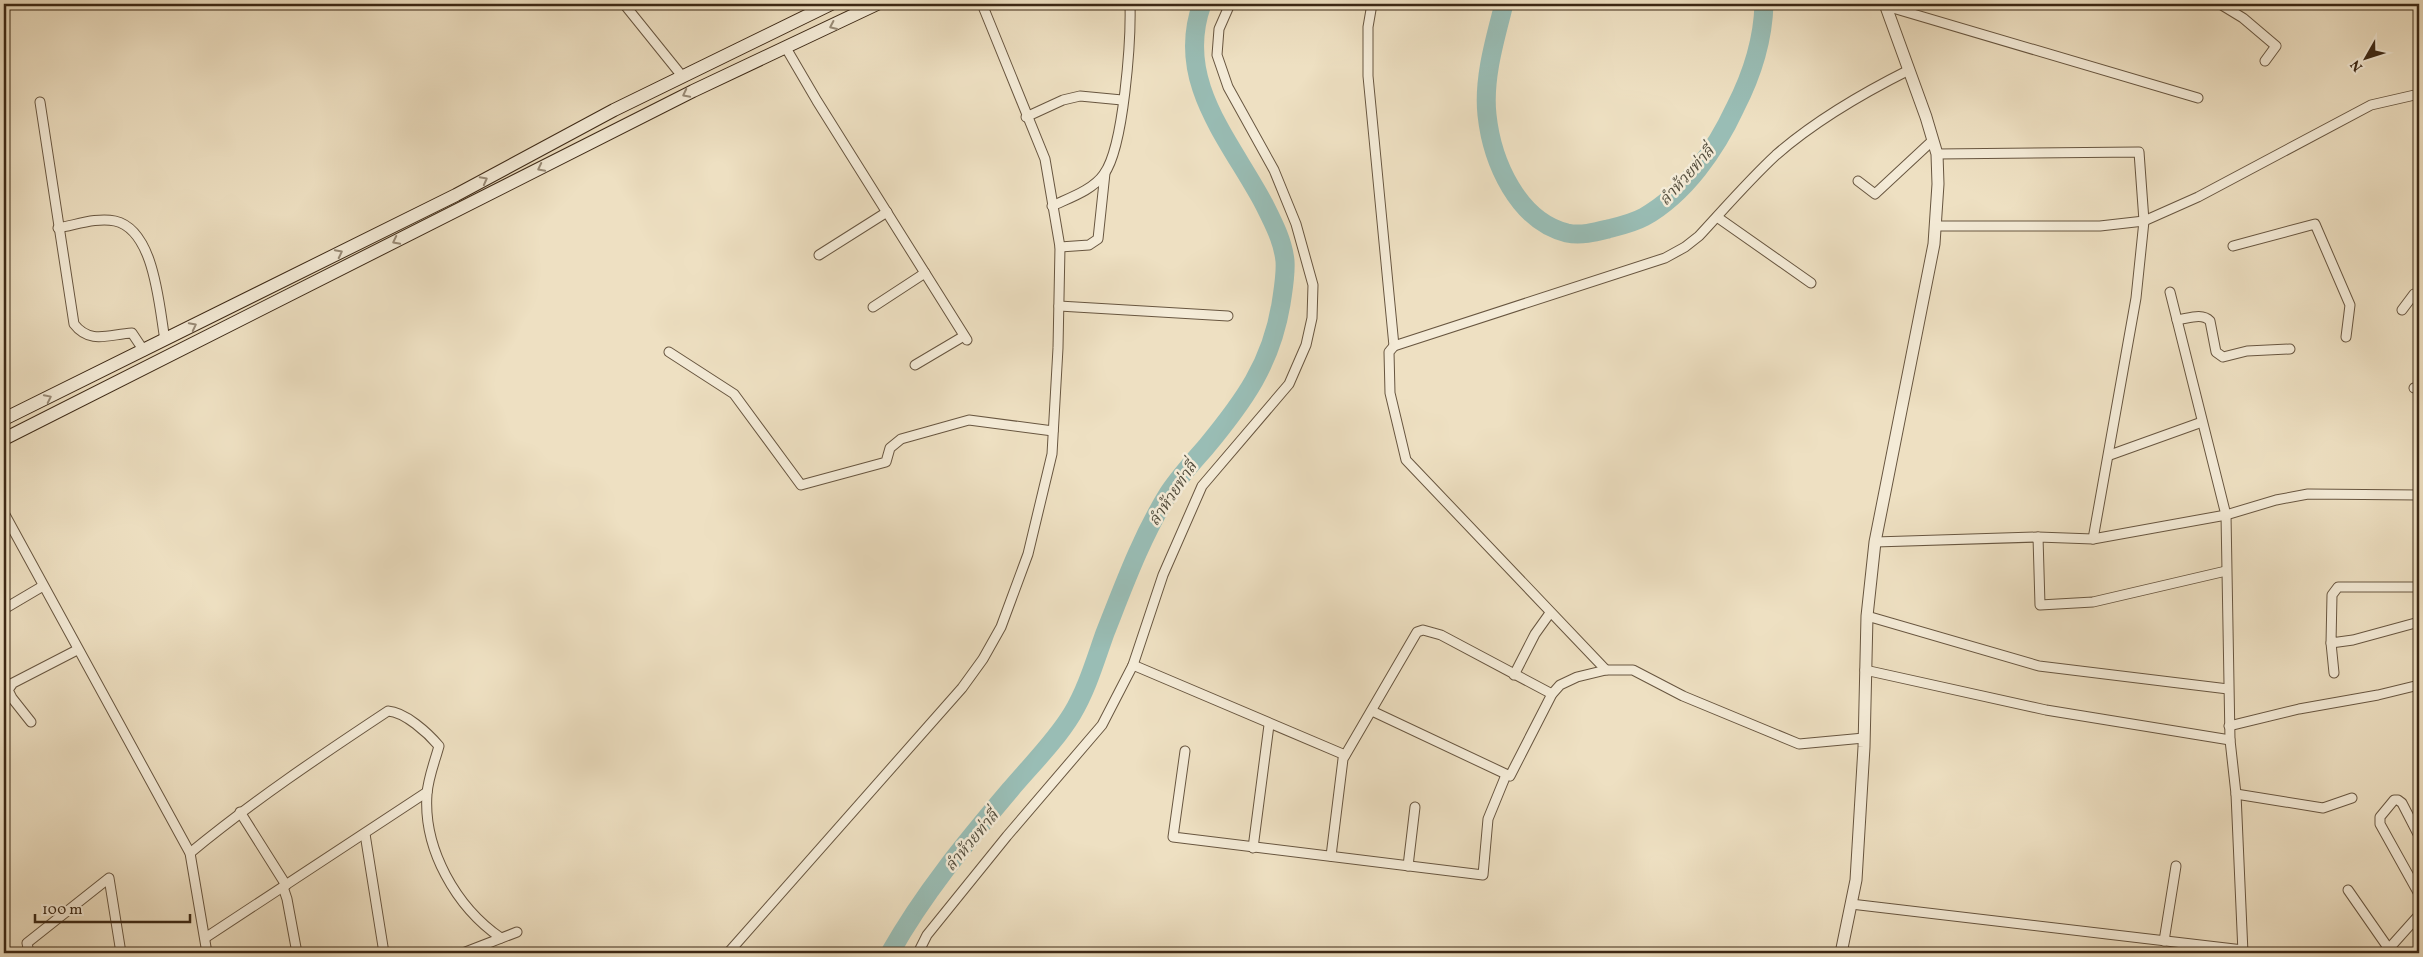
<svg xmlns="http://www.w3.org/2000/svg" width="2423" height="957" font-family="Vollkorn,'Noto Serif Thai',serif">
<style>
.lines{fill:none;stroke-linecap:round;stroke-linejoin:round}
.river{stroke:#99bdb5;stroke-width:19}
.minor-casing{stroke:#685640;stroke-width:11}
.tertiary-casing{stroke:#685640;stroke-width:13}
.secondary-casing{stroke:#3c2815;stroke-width:14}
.minor{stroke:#f4ebd7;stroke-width:9}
.tertiary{stroke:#f4ebd7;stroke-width:11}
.secondary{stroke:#f4ebd7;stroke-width:12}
.oneway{stroke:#988a76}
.labels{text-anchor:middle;stroke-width:5;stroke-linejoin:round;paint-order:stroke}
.water-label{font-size:16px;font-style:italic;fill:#534d3d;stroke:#f4ebd7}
</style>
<rect width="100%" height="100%" fill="#eee0c2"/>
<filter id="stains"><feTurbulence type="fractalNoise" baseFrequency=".004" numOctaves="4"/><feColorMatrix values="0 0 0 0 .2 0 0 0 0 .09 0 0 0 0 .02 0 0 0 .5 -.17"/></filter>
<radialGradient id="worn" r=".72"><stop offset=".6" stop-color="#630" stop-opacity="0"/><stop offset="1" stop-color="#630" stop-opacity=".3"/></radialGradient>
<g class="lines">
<g class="river">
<path d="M 1504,4 C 1495,39 1483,79 1487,115 C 1492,162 1518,221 1567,233 C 1581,236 1596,232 1608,229 C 1620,226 1633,223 1644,217 C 1685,194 1716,149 1735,108 C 1752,75 1763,41 1764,4"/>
<path d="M 890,953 C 923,894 966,842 1010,790 C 1031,765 1055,742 1072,714 C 1087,689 1095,661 1105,633 C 1124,585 1141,538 1168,494 C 1179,477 1193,462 1206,447 C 1244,401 1271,364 1281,304 C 1283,290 1286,275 1285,261 C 1283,241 1273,222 1264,204 C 1230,140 1174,81 1202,4"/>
</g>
<defs>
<g id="minor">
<path d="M 624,4 L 682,76"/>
<path d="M 1372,4 L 1368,27 L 1368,76 L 1394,346 L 1665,258 L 1685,247 L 1699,236 C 1724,209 1749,180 1776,155 C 1816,120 1861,94 1909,70"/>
<path d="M 2220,4 L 2243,18 L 2276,46 L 2265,61"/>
<path d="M 1886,6 L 2198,98"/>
<path d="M 786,48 L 817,101 L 967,340"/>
<path d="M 40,102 L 74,324 C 90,345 110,334 132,333 L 144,351"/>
<path d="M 1026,117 L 1063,100 L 1080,96 L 1122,100"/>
<path d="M 1937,154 L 2139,152 L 2144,221 L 2136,298 L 2093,539"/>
<path d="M 1858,181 L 1875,194 L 1932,141"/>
<path d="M 1052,206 C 1069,198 1093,190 1104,174 C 1124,147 1131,39 1130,4"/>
<path d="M 1717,217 L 1811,283"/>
<path d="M 1935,226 L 2100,226 L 2144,221 L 2198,197 L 2371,105 L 2419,94"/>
<path d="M 58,228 C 76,225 97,217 115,221 C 155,230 159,307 165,340"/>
<path d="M 2233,246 L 2315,224 L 2350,305 L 2346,337"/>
<path d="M 1060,247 L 1089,245 L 1098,239 L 1105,173"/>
<path d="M 819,255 L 887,212"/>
<path d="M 2170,292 L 2226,515 L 2230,740 L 2236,794 L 2243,953"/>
<path d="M 1059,306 L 1228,316"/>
<path d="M 873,307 L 925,273"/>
<path d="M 2402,310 L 2414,294 L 2419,292"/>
<path d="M 2177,320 C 2187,319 2202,312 2210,321 L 2216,352 L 2223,357 L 2247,351 L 2290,349"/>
<path d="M 1394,346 L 1389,352 L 1390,393 L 1406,460 L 1606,670"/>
<path d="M 669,352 L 734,394 L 801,485 L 886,462 L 890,448 L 901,439 L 969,420 L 1053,431"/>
<path d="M 915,365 L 964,336"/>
<path d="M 2414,388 L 2419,387"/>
<path d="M 2110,455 L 2202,422"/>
<path d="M 4,513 L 190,853 L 207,953"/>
<path d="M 2038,537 L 2040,605 L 2093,602 L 2226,571"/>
<path d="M 1875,542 L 2038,537 L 2093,539 L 2226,515 L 2276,500 L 2308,494 L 2419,495"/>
<path d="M 2419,587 L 2338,587 L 2332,595 L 2331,643 L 2353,640 L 2419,622"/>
<path d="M 4,609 L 43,586"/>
<path d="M 1867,616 L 2039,666 L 2228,689"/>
<path d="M 2331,643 L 2334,673"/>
<path d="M 1133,665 L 1345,755"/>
<path d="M 1865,670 L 2046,710 L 2230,740"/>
<path d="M 1514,675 L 1535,634 L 1550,613"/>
<path d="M 1372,711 L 1510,776 L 1552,694 L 1560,685 L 1577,677 L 1606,670 L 1633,670 L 1683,696 L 1799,744 L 1864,738"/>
<path d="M 31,722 L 12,698 L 8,690 L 13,683 L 77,650"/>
<path d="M 2229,726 L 2299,709 L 2378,695 L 2419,685"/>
<path d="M 1185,751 L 1173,837 L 1483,875 L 1488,819 L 1506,775"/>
<path d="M 2236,794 L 2323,808 L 2352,798"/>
<path d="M 240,812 L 286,885"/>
<path d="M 365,834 L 384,953"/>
<path d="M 2419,836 L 2402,803 L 2398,800 L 2394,800 L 2380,817 L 2380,824 L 2419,894"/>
<path d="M 1253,848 L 1269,725"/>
<path d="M 190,853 C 253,801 320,756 388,711 C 405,712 428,733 439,746 C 435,761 428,778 427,794 C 423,849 456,907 501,938"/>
<path d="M 1331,856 L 1343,759 L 1417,632 L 1423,630 L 1441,635 L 1552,694"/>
<path d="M 1408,866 L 1415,807"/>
<path d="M 283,887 L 287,899 L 297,953"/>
<path d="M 2348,890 L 2389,949"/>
<path d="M 1851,904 L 2243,950"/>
<path d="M 205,938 L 427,792"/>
<path d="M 2164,941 L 2176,866"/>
<path d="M 29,953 L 27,943 L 109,878 L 121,953"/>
<path d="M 463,953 L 517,932"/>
<path d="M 728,953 L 962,688 L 983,659 L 1001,627 L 1028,554 L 1052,454 L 1058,348 L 1060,247 L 1045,159 L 982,4"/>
<path d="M 918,953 L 927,935 L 1007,836 L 1102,725 L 1133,665 L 1163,575 L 1202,486 L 1289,384 L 1306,345 L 1312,318 L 1313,285 L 1296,224 L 1274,170 L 1228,87 L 1217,55 L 1219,29 L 1230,4"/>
<path d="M 2385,953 L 2419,915"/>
</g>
<path id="tertiary" d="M 1841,953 L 1856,880 L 1864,747 L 1867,616 L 1875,542 L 1934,244 L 1938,184 L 1937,154 L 1926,117 L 1885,4"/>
<g id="secondary">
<path d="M 4,419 L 456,195 L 614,110 L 831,4"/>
<path d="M 4,439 L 693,91 L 877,4"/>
</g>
</defs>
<use href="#minor" class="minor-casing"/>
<use href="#tertiary" class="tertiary-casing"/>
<use href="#secondary" class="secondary-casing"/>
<use href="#minor" class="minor"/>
<use href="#tertiary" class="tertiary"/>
<use href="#secondary" class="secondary"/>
</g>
<defs><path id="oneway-chevron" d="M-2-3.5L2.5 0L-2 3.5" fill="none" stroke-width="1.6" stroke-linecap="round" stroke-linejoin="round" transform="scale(1.25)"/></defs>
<g class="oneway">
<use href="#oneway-chevron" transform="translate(833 26) rotate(155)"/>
<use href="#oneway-chevron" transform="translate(686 94) rotate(153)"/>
<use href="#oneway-chevron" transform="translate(541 168) rotate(153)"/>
<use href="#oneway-chevron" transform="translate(484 180) rotate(-28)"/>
<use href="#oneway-chevron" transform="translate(396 241) rotate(153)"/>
<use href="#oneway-chevron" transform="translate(339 253) rotate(-27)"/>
<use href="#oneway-chevron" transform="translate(193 326) rotate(-27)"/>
<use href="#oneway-chevron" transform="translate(48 398) rotate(-26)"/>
</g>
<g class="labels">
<g class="water-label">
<text transform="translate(1686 175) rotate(-48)" y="6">ลำห้วยท่าลี่</text>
<text transform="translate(1172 493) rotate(-56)" y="6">ลำห้วยท่าลี่</text>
<text transform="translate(971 840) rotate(-50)" y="6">ลำห้วยท่าลี่</text>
</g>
</g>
<rect width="2423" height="957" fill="none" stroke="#eee0c2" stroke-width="20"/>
<rect x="5" y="5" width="2413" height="947" fill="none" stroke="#3c2815" stroke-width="2.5"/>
<rect x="10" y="10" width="2403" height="937" fill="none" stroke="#3c2815"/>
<g transform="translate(2366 58) rotate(231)" stroke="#f4ebd7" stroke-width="4" paint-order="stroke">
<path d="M0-4L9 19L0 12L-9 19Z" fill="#3c2815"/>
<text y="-8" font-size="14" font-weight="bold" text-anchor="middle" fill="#3c2815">N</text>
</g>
<path d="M35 914v8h155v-8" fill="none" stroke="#3c2815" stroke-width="2.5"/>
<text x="42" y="914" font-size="15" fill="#3c2815" stroke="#f4ebd7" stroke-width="4" paint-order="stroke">100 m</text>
<rect width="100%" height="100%" filter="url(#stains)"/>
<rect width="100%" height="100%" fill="url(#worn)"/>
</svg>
